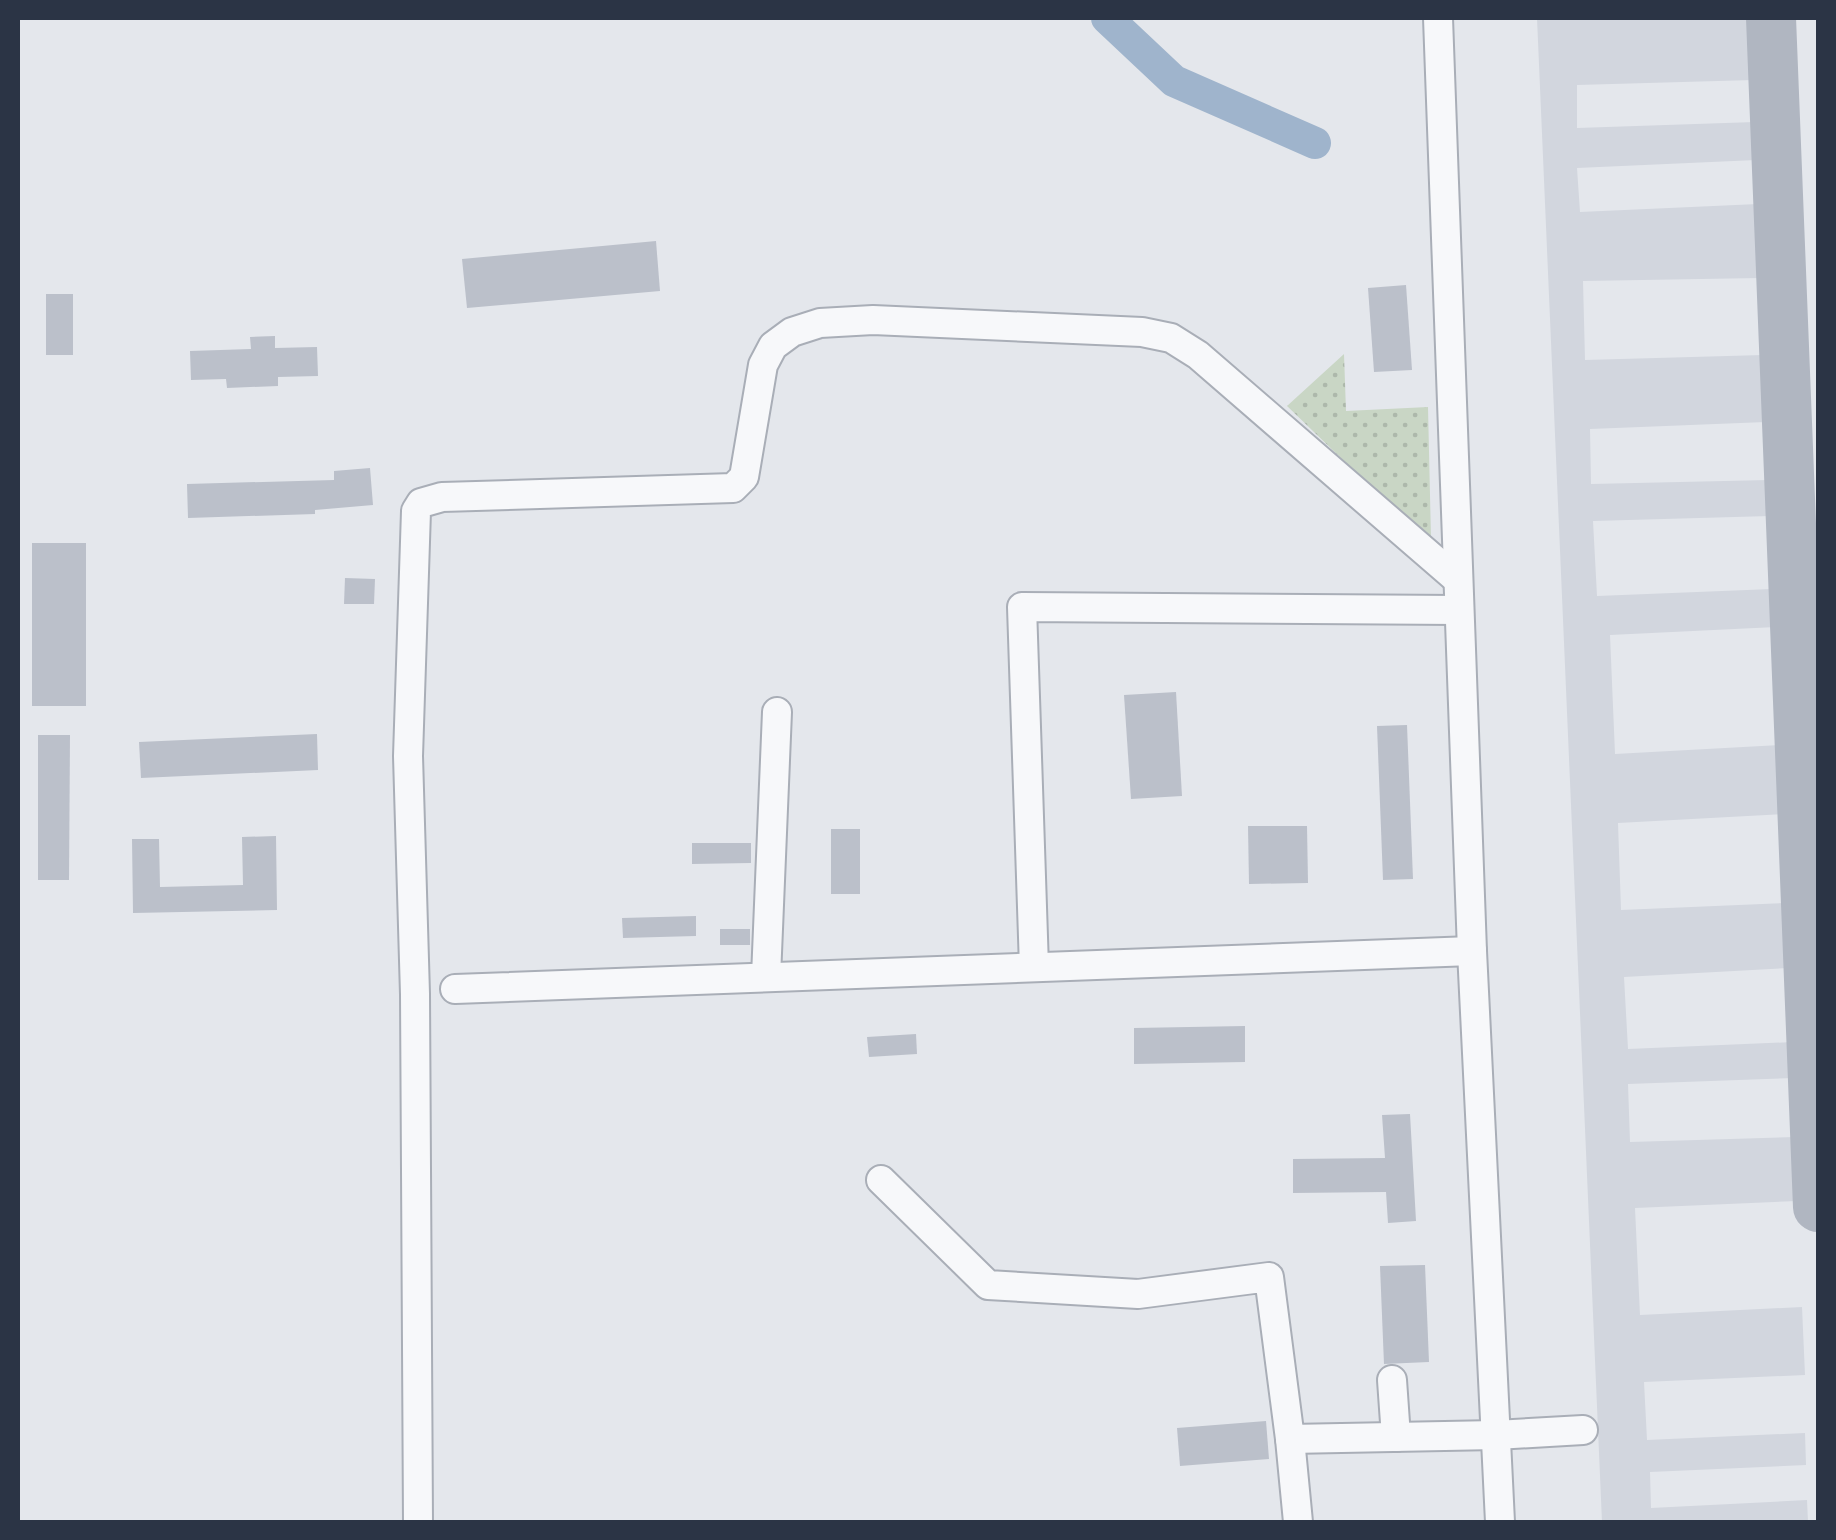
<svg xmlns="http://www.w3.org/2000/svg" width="1836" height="1540" font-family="Roboto,sans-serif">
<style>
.built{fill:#d2d6de}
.grass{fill:url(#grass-dots)}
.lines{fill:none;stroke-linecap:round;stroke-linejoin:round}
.river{stroke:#9fb4cc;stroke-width:32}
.taxiway{stroke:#b0b6c1;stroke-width:50}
.building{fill:#bbc0ca}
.minor-casing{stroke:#a9aeb7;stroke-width:32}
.minor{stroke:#f7f8fa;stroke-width:28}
</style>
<defs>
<pattern id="grass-dots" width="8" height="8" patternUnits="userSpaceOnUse" patternTransform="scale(2.5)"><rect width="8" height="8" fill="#c9d6c5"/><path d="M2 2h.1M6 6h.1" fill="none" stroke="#adb8ab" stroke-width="1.8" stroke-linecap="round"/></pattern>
</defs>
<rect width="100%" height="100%" fill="#e4e7ec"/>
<path class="built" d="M 1537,18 L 1751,18 L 1753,80 L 1577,85 L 1577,128 L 1755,122 L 1756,160 L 1577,168 L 1580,212 L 1758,204 L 1760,278 L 1583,281 L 1585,360 L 1763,355 L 1766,422 L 1590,429 L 1591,484 L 1769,480 L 1770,516 L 1593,521 L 1597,596 L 1772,589 L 1776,627 L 1610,635 L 1615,754 L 1780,745 L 1783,814 L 1618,823 L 1621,910 L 1786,903 L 1789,968 L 1624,977 L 1628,1049 L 1793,1042 L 1794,1078 L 1628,1084 L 1630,1142 L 1795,1137 L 1797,1201 L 1635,1208 L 1640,1315 L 1802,1307 L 1805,1375 L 1644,1382 L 1647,1440 L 1805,1433 L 1806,1465 L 1650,1472 L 1651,1508 L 1807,1500 L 1808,1522 L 1602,1522 Z"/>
<path class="grass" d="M 1344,354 L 1346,411 L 1428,407 L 1431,538 L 1425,539 L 1287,406 Z"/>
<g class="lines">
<path class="river" d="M 1107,18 L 1174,81 L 1315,143"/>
<path class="taxiway" d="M 1771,18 L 1818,1207"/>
</g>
<g class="building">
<path d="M 656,241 L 660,291 L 467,308 L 462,259 Z"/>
<path d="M 1406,285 L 1412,370 L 1374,372 L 1368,288 Z"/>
<rect x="46" y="294" width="27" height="61"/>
<path d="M 275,336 L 275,348 L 317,347 L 318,376 L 278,377 L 278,386 L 227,388 L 226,379 L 191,380 L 190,351 L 251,349 L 250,337 Z"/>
<path d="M 370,468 L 373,505 L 315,510 L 315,514 L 188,518 L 187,484 L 334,480 L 334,471 Z"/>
<rect x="32" y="543" width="54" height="163"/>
<path d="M 345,578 L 375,579 L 374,604 L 344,604 Z"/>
<path d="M 1176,692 L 1182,796 L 1131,799 L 1124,695 Z"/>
<path d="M 1407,725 L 1413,879 L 1383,880 L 1377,726 Z"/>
<path d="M 317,734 L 318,770 L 141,778 L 139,742 Z"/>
<path d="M 38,735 L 70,735 L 69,880 L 38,880 Z"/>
<path d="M 1248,826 L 1307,826 L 1308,883 L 1249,884 Z"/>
<rect x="831" y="829" width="29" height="65"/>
<path d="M 276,836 L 277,910 L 133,913 L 132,839 L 159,839 L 160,887 L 243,885 L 242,837 Z"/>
<path d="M 692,843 L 751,843 L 751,863 L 692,864 Z"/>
<path d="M 696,916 L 696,936 L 623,938 L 622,918 Z"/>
<rect x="720" y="929" width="30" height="16"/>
<path d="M 1245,1026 L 1245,1062 L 1134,1064 L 1134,1028 Z"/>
<path d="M 916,1034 L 917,1054 L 869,1057 L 867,1037 Z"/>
<path d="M 1410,1114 L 1416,1221 L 1388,1223 L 1386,1192 L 1293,1193 L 1293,1159 L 1385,1158 L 1382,1115 Z"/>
<path d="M 1425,1265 L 1429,1362 L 1384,1364 L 1380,1266 Z"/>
<path d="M 1266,1421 L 1269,1459 L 1180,1466 L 1177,1428 Z"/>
</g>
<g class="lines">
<defs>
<g id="minor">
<path d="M 1438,18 L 1472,951 L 1500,1522"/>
<path d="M 1034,967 L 1022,607 L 1459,610"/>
<path d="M 766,977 L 777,712"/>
<path d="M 455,989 L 1472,951"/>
<path d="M 881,1180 L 988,1285 L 1138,1294 L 1269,1277 L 1290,1439 L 1496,1435 L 1583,1430"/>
<path d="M 1392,1380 L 1396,1437"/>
<path d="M 1290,1439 L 1298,1522"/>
<path d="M 418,1522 L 415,994 L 408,756 L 416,511 L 421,503 L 442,497 L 733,488 L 744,477 L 763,365 L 773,346 L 792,332 L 820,323 L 873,320 L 1142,332 L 1171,338 L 1198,355 L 1458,580"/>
</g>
</defs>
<use href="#minor" class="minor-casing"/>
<use href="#minor" class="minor"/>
</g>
<rect width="1836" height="1540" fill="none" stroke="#2b3445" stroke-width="40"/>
</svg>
